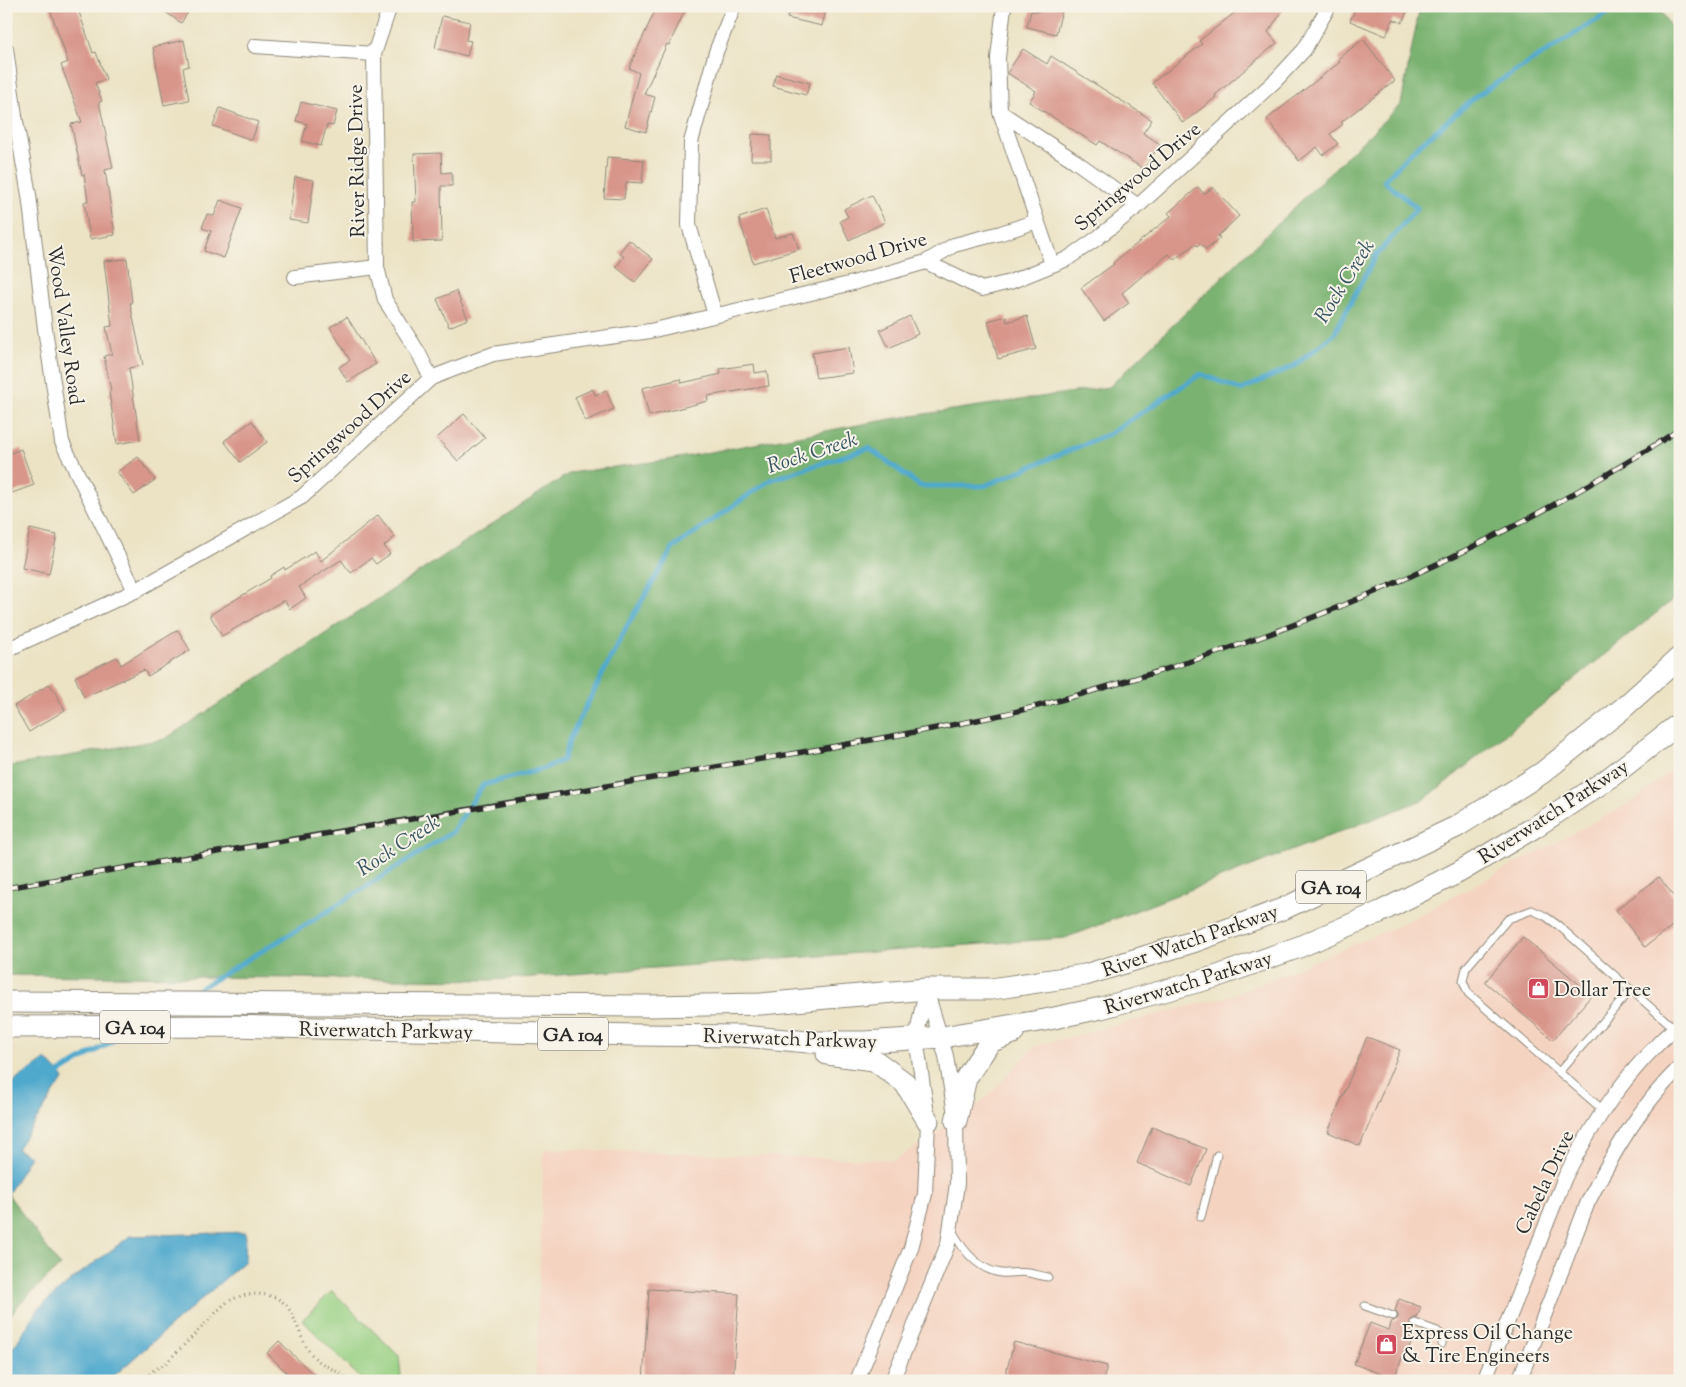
<svg xmlns="http://www.w3.org/2000/svg" width="1686" height="1387" font-family="'Sorts Mill Goudy',serif">
<style>
.built{fill:#f5d3c1}
.green{fill:#98d083;stroke:#627e57}
.forest{fill:#7ab271;stroke:#526e4e}
.water{fill:#4fa9cd;stroke:#3d6a7c}
.lines{fill:none;stroke-linecap:round;stroke-linejoin:round}
.stream{stroke:#4fa9cd;stroke-width:5}
.building{fill:#d8958a}
.lane-casing{stroke:#8c8778;stroke-width:9}
.street-casing{stroke:#8c8778;stroke-width:16}
.primary-casing{stroke:#8c8778;stroke-width:23}
.path{stroke:#8c8778;stroke-width:3;stroke-dasharray:1 4;stroke-linecap:butt}
.lane{stroke:#fff;stroke-width:7}
.street{stroke:#fff;stroke-width:14}
.primary{stroke:#fff;stroke-width:21}
.rail-casing{stroke:#2b2b2b;stroke-width:5.5}
.rail{stroke:#f7f3e8;stroke-width:4;stroke-dasharray:11;stroke-linecap:butt}
.labels{text-anchor:middle;stroke-width:4;stroke-linejoin:round;paint-order:stroke}
.shield{fill:#f7f3e8;stroke:#686764;stroke-width:1}
.shield-label{font-size:19px;font-weight:bold;fill:#2b2b2b}
.street-label{font-size:20px;fill:#2b2b2b;stroke:#f7f3e8}
.poi-label{font-size:20px;fill:#2b2b2b;stroke:#f7f3e8;text-anchor:start}
.water-label{font-size:21px;font-style:italic;fill:#385764;stroke:#f7f3e8}
</style>
<rect width="100%" height="100%" fill="#f7f3e8"/>
<filter id="ink" filterUnits="userSpaceOnUse"><feTurbulence type="fractalNoise" baseFrequency=".02" numOctaves="2"/><feDisplacementMap in="SourceGraphic" scale="10" xChannelSelector="R" yChannelSelector="G"/><feConvolveMatrix kernelMatrix="1 2 1 2 8 2 1 2 1" color-interpolation-filters="sRGB"/></filter>
<filter id="wash" filterUnits="userSpaceOnUse"><feTurbulence type="fractalNoise" baseFrequency=".0096" numOctaves="4" result="noise"/><feDisplacementMap in="SourceGraphic" scale="20" xChannelSelector="R" yChannelSelector="G"/><feGaussianBlur stdDeviation="1.12" result="paint"/><feColorMatrix in="noise" values="0 0 0 0 0 0 0 0 0 0 0 0 0 0 0 0 0 1.4 0 .05"/><feComposite in="paint" operator="in"/></filter>
<g filter="url(#wash)">
<rect width="100%" height="100%" fill="#ece3c5"/>
<path class="built" d="M 1680,763 L 1680,1381 L 535,1381 L 544,1149 L 896,1160 L 983,1101 L 1035,1046 L 1233,995 L 1400,925 L 1634,801 Z"/>
<path class="green" d="M 332,1291 L 399,1356 L 401,1376 L 398,1381 L 363,1381 L 302,1320 Z"/>
<g class="forest">
<path d="M 1420,6 L 1658,6 L 1680,44 L 1680,594 L 1425,799 L 1065,938 L 491,980 L 6,975 L 6,767 L 165,739 L 570,473 L 667,460 L 891,419 L 1109,387 L 1401,104 Z"/>
<path d="M 6,1193 L 8,1194 L 60,1266 L 19,1304 L 6,1322 Z"/>
</g>
<g class="water">
<path d="M 46,1059 L 64,1078 L 17,1149 L 30,1156 L 8,1194 L 6,1193 L 6,1087 Z"/>
<path d="M 246,1232 L 245,1261 L 108,1381 L 6,1381 L 6,1352 L 15,1345 L 39,1308 L 74,1278 L 130,1236 Z"/>
</g>
<g class="lines">
<g class="stream">
<path d="M 187,996 L 317,918 L 452,832 L 483,785 L 542,769 L 563,760 L 570,738 L 627,626 L 673,548 L 770,480 L 869,448 L 920,486 L 984,486 L 1109,434 L 1201,374 L 1241,390 L 1294,366 L 1334,334 L 1375,257 L 1417,208 L 1384,181 L 1411,152 L 1479,94 L 1619,6"/>
<path d="M 54,1076 L 124,1034"/>
</g>
</g>
<g id="blocks">
<g class="building">
<path d="M 49,6 L 77,6 L 93,53 L 96,52 L 106,79 L 95,83 L 102,101 L 99,102 L 113,168 L 105,170 L 115,235 L 90,239 L 84,202 L 88,201 L 84,174 L 82,175 L 71,124 L 82,122 L 61,65 L 68,62 Z"/>
<path d="M 157,6 L 192,6 L 181,23 Z"/>
<path d="M 657,6 L 687,6 L 669,45 L 667,44 L 644,94 L 655,97 L 646,132 L 625,126 L 639,73 L 629,68 Z"/>
<path d="M 790,6 L 827,6 L 822,26 L 787,18 Z"/>
<path d="M 1039,6 L 1063,6 L 1056,34 L 1027,27 L 1031,11 L 1038,12 Z"/>
<path d="M 1243,6 L 1286,6 L 1268,32 L 1277,43 L 1215,95 L 1216,97 L 1183,123 L 1152,83 L 1202,44 L 1199,41 Z"/>
<path d="M 1357,6 L 1399,6 L 1407,11 L 1402,23 L 1393,19 L 1386,36 L 1350,21 Z"/>
<path d="M 442,16 L 470,22 L 466,40 L 471,41 L 467,56 L 435,48 Z"/>
<path d="M 1363,39 L 1395,81 L 1341,122 L 1343,124 L 1330,134 L 1338,144 L 1323,155 L 1317,147 L 1299,161 L 1267,119 L 1340,62 L 1338,59 Z"/>
<path d="M 184,40 L 189,66 L 183,68 L 189,100 L 164,105 L 153,47 Z"/>
<path d="M 1023,49 L 1047,64 L 1051,56 L 1152,120 L 1143,133 L 1160,144 L 1144,169 L 1100,141 L 1097,145 L 1029,102 L 1036,91 L 1007,73 Z"/>
<path d="M 776,74 L 810,83 L 806,95 L 773,86 Z"/>
<path d="M 301,102 L 337,111 L 333,126 L 327,125 L 321,146 L 302,141 L 307,124 L 296,121 Z"/>
<path d="M 220,108 L 258,122 L 252,140 L 213,126 Z"/>
<path d="M 752,134 L 771,135 L 771,160 L 751,160 Z"/>
<path d="M 441,153 L 442,173 L 452,172 L 452,186 L 441,186 L 442,241 L 413,242 L 412,202 L 416,202 L 414,154 Z"/>
<path d="M 607,157 L 644,160 L 642,183 L 626,182 L 624,199 L 604,198 Z"/>
<path d="M 295,177 L 314,180 L 308,223 L 289,220 Z"/>
<path d="M 1198,187 L 1204,194 L 1213,187 L 1239,216 L 1218,236 L 1220,238 L 1206,250 L 1200,243 L 1197,246 L 1195,244 L 1174,260 L 1169,254 L 1160,261 L 1122,293 L 1129,303 L 1104,321 L 1081,288 L 1114,264 L 1113,263 L 1171,216 L 1168,213 Z"/>
<path d="M 872,195 L 885,222 L 849,240 L 840,221 L 848,217 L 844,209 Z"/>
<path d="M 220,200 L 242,208 L 224,258 L 204,251 L 211,231 L 202,228 L 207,214 L 214,216 Z"/>
<path d="M 766,209 L 775,238 L 793,233 L 799,249 L 753,263 L 739,218 Z"/>
<path d="M 629,240 L 653,259 L 635,282 L 616,267 L 624,257 L 619,253 Z"/>
<path d="M 127,259 L 132,303 L 130,303 L 143,365 L 129,368 L 140,440 L 117,444 L 109,392 L 111,391 L 104,356 L 112,354 L 106,327 L 112,326 L 104,261 Z"/>
<path d="M 456,291 L 468,319 L 449,327 L 437,299 Z"/>
<path d="M 910,316 L 918,334 L 889,348 L 880,330 Z"/>
<path d="M 1006,316 L 1007,322 L 1027,316 L 1036,349 L 998,359 L 988,321 Z"/>
<path d="M 347,317 L 376,364 L 348,382 L 339,367 L 350,360 L 330,327 Z"/>
<path d="M 849,347 L 853,373 L 816,378 L 812,353 Z"/>
<path d="M 754,364 L 755,373 L 767,371 L 769,386 L 707,396 L 708,401 L 649,416 L 642,388 L 681,379 L 682,383 L 721,374 L 720,369 Z"/>
<path d="M 593,389 L 595,395 L 606,390 L 614,409 L 585,421 L 575,397 Z"/>
<path d="M 464,414 L 485,438 L 458,461 L 437,438 Z"/>
<path d="M 252,421 L 267,442 L 240,462 L 224,441 Z"/>
<path d="M 21,449 L 34,485 L 12,493 L 6,478 L 6,455 Z"/>
<path d="M 138,457 L 155,480 L 134,495 L 117,472 Z"/>
<path d="M 378,515 L 395,537 L 384,546 L 390,554 L 376,564 L 371,558 L 351,573 L 341,560 L 299,587 L 306,598 L 290,609 L 284,600 L 222,636 L 210,615 L 271,578 L 270,576 L 284,567 L 285,570 L 315,551 L 321,561 Z"/>
<path d="M 30,529 L 57,535 L 49,574 L 22,568 Z"/>
<path d="M 178,630 L 190,650 L 148,676 L 144,670 L 84,697 L 75,677 L 117,657 L 121,665 Z"/>
<path d="M 50,684 L 65,710 L 29,732 L 14,706 Z"/>
<path d="M 1659,877 L 1680,904 L 1680,920 L 1645,947 L 1616,910 Z"/>
<path d="M 1523,937 L 1592,995 L 1553,1040 L 1485,982 Z"/>
<path d="M 1367,1037 L 1400,1050 L 1360,1146 L 1328,1132 Z"/>
<path d="M 1152,1127 L 1206,1149 L 1191,1186 L 1137,1163 Z"/>
<path d="M 649,1289 L 739,1294 L 733,1381 L 643,1381 Z"/>
<path d="M 1399,1299 L 1421,1307 L 1417,1318 L 1414,1318 L 1410,1321 L 1410,1324 L 1414,1328 L 1410,1338 L 1412,1339 L 1408,1351 L 1405,1350 L 1394,1379 L 1354,1364 L 1370,1323 L 1388,1330 L 1391,1321 L 1394,1321 L 1398,1318 L 1398,1315 L 1395,1311 Z"/>
<path d="M 279,1341 L 320,1381 L 295,1381 L 267,1353 Z"/>
<path d="M 1014,1342 L 1107,1366 L 1103,1381 L 1004,1381 Z"/>
</g>
</g>
</g>
<g filter="url(#ink)">
<use href="#blocks" fill-opacity="0" stroke="#8c8778" stroke-width="1"/>
<g class="lines">
<defs>
<g id="lane">
<path d="M 1559,1072 L 1631,990"/>
<path d="M 1603,1110 L 1468,993 L 1463,981 L 1466,968 L 1508,919 L 1532,910 L 1545,916 L 1559,926 L 1674,1028"/>
<path d="M 1201,1217 L 1217,1155"/>
<path d="M 952,1230 C 962,1249 978,1270 1001,1273 C 1010,1274 1019,1271 1029,1273 C 1035,1274 1041,1276 1048,1277"/>
<path d="M 1365,1306 L 1393,1316"/>
<path d="M 1415,1323 L 1437,1331 L 1443,1336 L 1442,1344"/>
</g>
<g id="street">
<path d="M 390,6 L 374,54 L 377,267 L 385,300 L 418,352 L 431,378"/>
<path d="M 1004,6 L 998,58 L 1000,112 L 1052,264"/>
<path d="M 255,46 L 374,54"/>
<path d="M 6,49 L 15,116 L 29,195 L 45,329 L 62,442 L 135,591"/>
<path d="M 1000,112 L 1075,161 L 1138,206"/>
<path d="M 926,262 L 982,289 L 1010,282 L 1067,259 L 1096,239 L 1138,206 L 1276,80 L 1304,50 L 1329,6"/>
<path d="M 295,277 L 377,267"/>
<path d="M 715,315 L 689,225 L 691,142 L 716,52 L 734,6"/>
<path d="M 6,650 L 135,591 L 302,497 L 431,378 L 493,354 L 650,331 L 853,283 L 926,262 L 954,245 L 1001,233 L 1037,221"/>
<path d="M 857,1381 L 911,1248 L 925,1194 L 928,1121 L 916,1038 L 926,990"/>
<path d="M 892,1381 L 948,1244 L 957,1184 L 956,1121 L 946,1056 L 926,989"/>
<path d="M 1484,1381 L 1565,1177 C 1596,1116 1628,1069 1680,1023"/>
<path d="M 1519,1381 L 1588,1202 C 1613,1153 1640,1106 1680,1067"/>
</g>
<g id="primary">
<path d="M 6,1002 L 649,1006 L 761,1004 L 926,989 L 991,989 L 1085,975 L 1196,941 L 1285,908 L 1456,827 L 1542,773 L 1622,709 L 1680,657"/>
<path d="M 6,1027 L 230,1026 L 638,1035 L 742,1036 L 808,1042 L 865,1042 L 942,1037 L 1045,1020 L 1101,1008 L 1215,977 L 1299,947 L 1380,912 L 1459,872 L 1535,827 L 1608,779 L 1680,723"/>
<path d="M 827,1054 L 874,1060 L 905,1083 L 928,1121"/>
<path d="M 956,1121 L 966,1078 L 990,1042 L 1013,1033"/>
</g>
</defs>
<use href="#lane" class="lane-casing"/>
<use href="#street" class="street-casing"/>
<use href="#primary" class="primary-casing"/>
<path class="path" d="M 142,1381 L 154,1370 L 165,1364 C 180,1349 194,1335 209,1320 C 215,1314 223,1304 231,1300 C 247,1292 272,1291 285,1304 C 298,1319 299,1339 312,1355 C 322,1367 338,1369 349,1381"/>
<use href="#lane" class="lane"/>
<use href="#street" class="street"/>
<use href="#primary" class="primary"/>
<defs>
<path id="rail" d="M 6,888 C 226,851 446,815 665,776 C 769,757 874,741 977,720 C 1028,710 1079,695 1130,680 C 1324,623 1511,539 1680,429"/>
</defs>
<use href="#rail" class="rail-casing"/>
<use href="#rail" class="rail"/>
</g>
</g>
<defs>
<symbol id="shop-square" viewBox="-11 -11 22 22"><rect x="-9" y="-9" width="18" height="18" rx="4" fill="#d1495b" stroke="#f7f3e8"/><path d="M-5-2.5h2.3a2.7 3.5 0 0 1 5.4 0H5L5.5 6h-11ZM-1.5-2.5h3a1.5 2.3 0 0 0-3 0Z" fill="#fff"/></symbol>
</defs>
<g fill-rule="evenodd">
<use href="#shop-square" x="1526" y="976" width="25" height="25"/>
<use href="#shop-square" x="1374" y="1332" width="25" height="25"/>
</g>
<g class="labels">
<g class="shield">
<rect x="1296" y="870.5" width="70" height="33" rx="4"/>
<rect x="100" y="1010.5" width="70" height="33" rx="4"/>
<rect x="538" y="1017.5" width="70" height="33" rx="4"/>
</g>
<g class="shield-label">
<text x="1331" y="894">GA 104</text>
<text x="135" y="1034">GA 104</text>
<text x="573" y="1041">GA 104</text>
</g>
<g class="street-label">
<text transform="translate(356 161) rotate(-91)" y="7">River Ridge Drive</text>
<text transform="translate(1137 176) rotate(-40)" y="7">Springwood Drive</text>
<text transform="translate(858 257) rotate(-16)" y="7">Fleetwood Drive</text>
<text transform="translate(66 325) rotate(82)" y="7">Wood Valley Road</text>
<text transform="translate(349 426) rotate(-42)" y="7">Springwood Drive</text>
<text transform="translate(1553 811) rotate(-33)" y="7">Riverwatch Parkway</text>
<text transform="translate(1190 940) rotate(-19)" y="7">River Watch Parkway</text>
<text transform="translate(1188 982) rotate(-17)" y="7">Riverwatch Parkway</text>
<text transform="translate(386 1030) rotate(1)" y="7">Riverwatch Parkway</text>
<text transform="translate(790 1038) rotate(2)" y="7">Riverwatch Parkway</text>
<text transform="translate(1544 1182) rotate(-65)" y="7">Cabela Drive</text>
</g>
<g class="poi-label">
<text x="1554" y="996">Dollar Tree</text>
<text x="1402" y="1339">Express Oil Change<tspan x="1402" dy="23">&amp; Tire Engineers</tspan></text>
</g>
<g class="water-label">
<text transform="translate(1344 281) rotate(-58)" y="7">Rock Creek</text>
<text transform="translate(812 452) rotate(-18)" y="7">Rock Creek</text>
<text transform="translate(398 845) rotate(-33)" y="7">Rock Creek</text>
</g>
</g>
<rect width="1686" height="1387" fill="none" stroke="#f7f3e8" stroke-width="25"/>
</svg>
